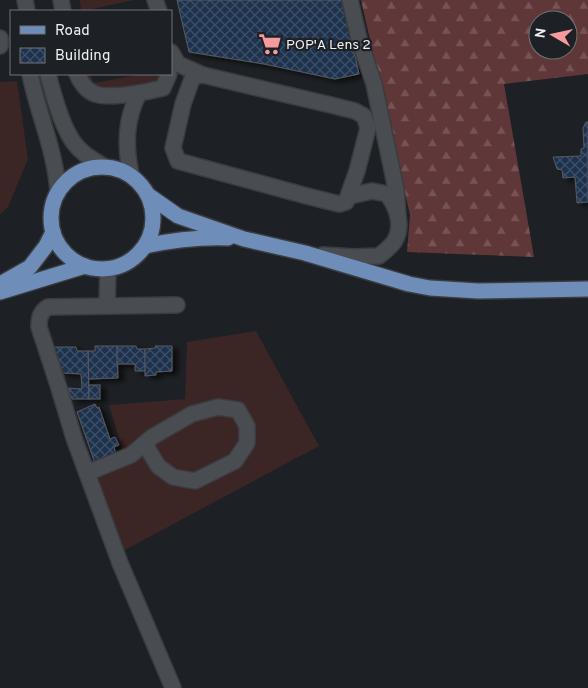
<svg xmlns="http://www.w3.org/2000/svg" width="588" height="688" font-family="Overpass,sans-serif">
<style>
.grass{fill:#3c2525}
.forest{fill:url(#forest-firs);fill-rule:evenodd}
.building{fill:url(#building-cross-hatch);stroke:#575a5f;filter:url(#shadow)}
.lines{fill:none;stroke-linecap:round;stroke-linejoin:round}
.minor-casing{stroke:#3a3c3f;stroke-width:18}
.major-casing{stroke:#3a3c3f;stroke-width:18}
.minor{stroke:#494d52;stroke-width:15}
.major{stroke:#6e8eb9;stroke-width:15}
.labels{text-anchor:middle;stroke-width:4.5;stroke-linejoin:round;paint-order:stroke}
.poi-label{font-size:14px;fill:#edeff2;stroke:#1d2024;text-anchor:start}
</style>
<defs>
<pattern id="forest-firs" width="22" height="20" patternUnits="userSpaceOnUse" patternTransform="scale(1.25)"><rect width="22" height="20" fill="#5f3738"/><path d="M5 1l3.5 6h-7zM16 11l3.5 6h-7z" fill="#765455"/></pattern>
<pattern id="building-cross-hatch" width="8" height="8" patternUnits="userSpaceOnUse" patternTransform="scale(1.25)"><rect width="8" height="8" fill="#1e324e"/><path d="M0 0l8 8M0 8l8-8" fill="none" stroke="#3f5068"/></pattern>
<filter id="shadow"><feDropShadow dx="5.5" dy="3" stdDeviation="2.5" flood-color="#0009"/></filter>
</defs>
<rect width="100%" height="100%" fill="#1d2024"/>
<g class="grass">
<path d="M 80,0 L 134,0 L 83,11 L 81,11 Z"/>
<path d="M 87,74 L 91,74 L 93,83 L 144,74 L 163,74 L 159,81 C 144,85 107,95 94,86 C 91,84 88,80 86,77 Z"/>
<path d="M 17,81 L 28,159 L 8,207 L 0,215 L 0,82 Z"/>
<path d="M 256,331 L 319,446 L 123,551 L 95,478 L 127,465 L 109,405 L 185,399 L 187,342 Z"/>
</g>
<path class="forest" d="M 361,0 L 588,0 L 588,74 L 504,84 L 534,257 L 407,252 L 410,215 ZM 538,20 L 568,20 L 568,50 L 538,50 Z"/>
<g class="building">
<path d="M 177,0 L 343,0 L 359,74 L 335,79 L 264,64 L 189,52 Z"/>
<path d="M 586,122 L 588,122 L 588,202 L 577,203 L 575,177 L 563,178 L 562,170 L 557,169 L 553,157 L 581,156 L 581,149 L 584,148 L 583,128 Z"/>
<path d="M 95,346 L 117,346 L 118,378 L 88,379 L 88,351 L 95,351 Z"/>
<path d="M 117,346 L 136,346 L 137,349 L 145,349 L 145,371 L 135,371 L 135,364 L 117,364 Z"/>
<path d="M 155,346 L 172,346 L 172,371 L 156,372 L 156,375 L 145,376 L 145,349 L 156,348 Z"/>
<path d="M 54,347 L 76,347 L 77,351 L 88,351 L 89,399 L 72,399 L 68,388 L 82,389 L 81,374 L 63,373 Z"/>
<rect x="89" y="385" width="11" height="14"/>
<path d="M 95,404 L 97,408 L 99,407 L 110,439 L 115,437 L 119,445 L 114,447 L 116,455 L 95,463 L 77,412 Z"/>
</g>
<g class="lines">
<defs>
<g id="minor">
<path d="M 25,0 L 27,11"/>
<path d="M 61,0 L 63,11"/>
<path d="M 155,0 L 159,11"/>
<path d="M 350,0 L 359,39 L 374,84 L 396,189 L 398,216"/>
<path d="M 0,38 L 0,46"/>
<path d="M 171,52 L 178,64 L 203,75"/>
<path d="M 30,74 C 38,114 56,152 58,193"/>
<path d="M 48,74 C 53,94 62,127 74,143 C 82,154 94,161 105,167"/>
<path d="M 77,74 C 81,83 88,93 99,95 C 115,98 147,92 163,88 L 169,74"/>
<path d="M 203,75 L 331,105 L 355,111 L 364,116 L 368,128 L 357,171 L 346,202 L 339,204 L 307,196 L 178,161 L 173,148 L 183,104 L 192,79 L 195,76 Z"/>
<path d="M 131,175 C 125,146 125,120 139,93"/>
<path d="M 323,255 L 353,257 L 379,256 C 384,252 390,247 394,242 C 404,226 397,207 387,194 L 372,191 L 350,196"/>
<path d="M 107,306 L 108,269"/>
<path d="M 87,473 L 131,455 L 152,437 L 192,414 L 218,407 L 238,410 L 247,426 L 247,443 L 235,461 L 195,481 L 173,477 L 158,466 L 145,444"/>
<path d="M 173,688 L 120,563 L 74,438 L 58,385 L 39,327 C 39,318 40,312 48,307 L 177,305"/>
</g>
<g id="major">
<circle cx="102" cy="218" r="51"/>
<path d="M 148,195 L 178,216 L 244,239 L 305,253 L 409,284 L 430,288 L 478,291 L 588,289"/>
<path d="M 145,246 C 173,240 199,237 228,238"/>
<path d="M 0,284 L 30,267 L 46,246 L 53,232"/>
<path d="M 0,292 L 85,266"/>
</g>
</defs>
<use href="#minor" class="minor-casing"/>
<use href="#major" class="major-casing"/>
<use href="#minor" class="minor"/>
<use href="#major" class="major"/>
</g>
<defs>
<symbol id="supermarket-bare" viewBox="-9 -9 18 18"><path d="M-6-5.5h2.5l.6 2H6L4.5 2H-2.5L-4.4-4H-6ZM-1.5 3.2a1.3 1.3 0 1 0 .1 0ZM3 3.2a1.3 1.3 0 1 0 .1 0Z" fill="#f59b9c" stroke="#1d2024" stroke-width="2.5" paint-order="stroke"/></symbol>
</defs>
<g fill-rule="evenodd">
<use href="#supermarket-bare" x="254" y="28" width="32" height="32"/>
</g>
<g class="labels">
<g class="poi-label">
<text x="286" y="49">POP'A Lens 2</text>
</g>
</g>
<rect x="10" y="10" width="162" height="65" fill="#1d2024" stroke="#707376"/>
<rect x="20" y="26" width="25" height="8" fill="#6e8eb9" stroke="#707376"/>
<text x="55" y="35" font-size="15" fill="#edeff2">Road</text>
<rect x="20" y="48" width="25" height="15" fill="url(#building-cross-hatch)" stroke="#707376"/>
<text x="55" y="60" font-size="15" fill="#edeff2">Building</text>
<g transform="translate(553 35) rotate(279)"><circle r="24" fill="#1d2024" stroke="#707376"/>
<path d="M0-4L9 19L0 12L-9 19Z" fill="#f59b9c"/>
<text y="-8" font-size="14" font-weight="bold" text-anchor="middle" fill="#edeff2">N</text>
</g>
</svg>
